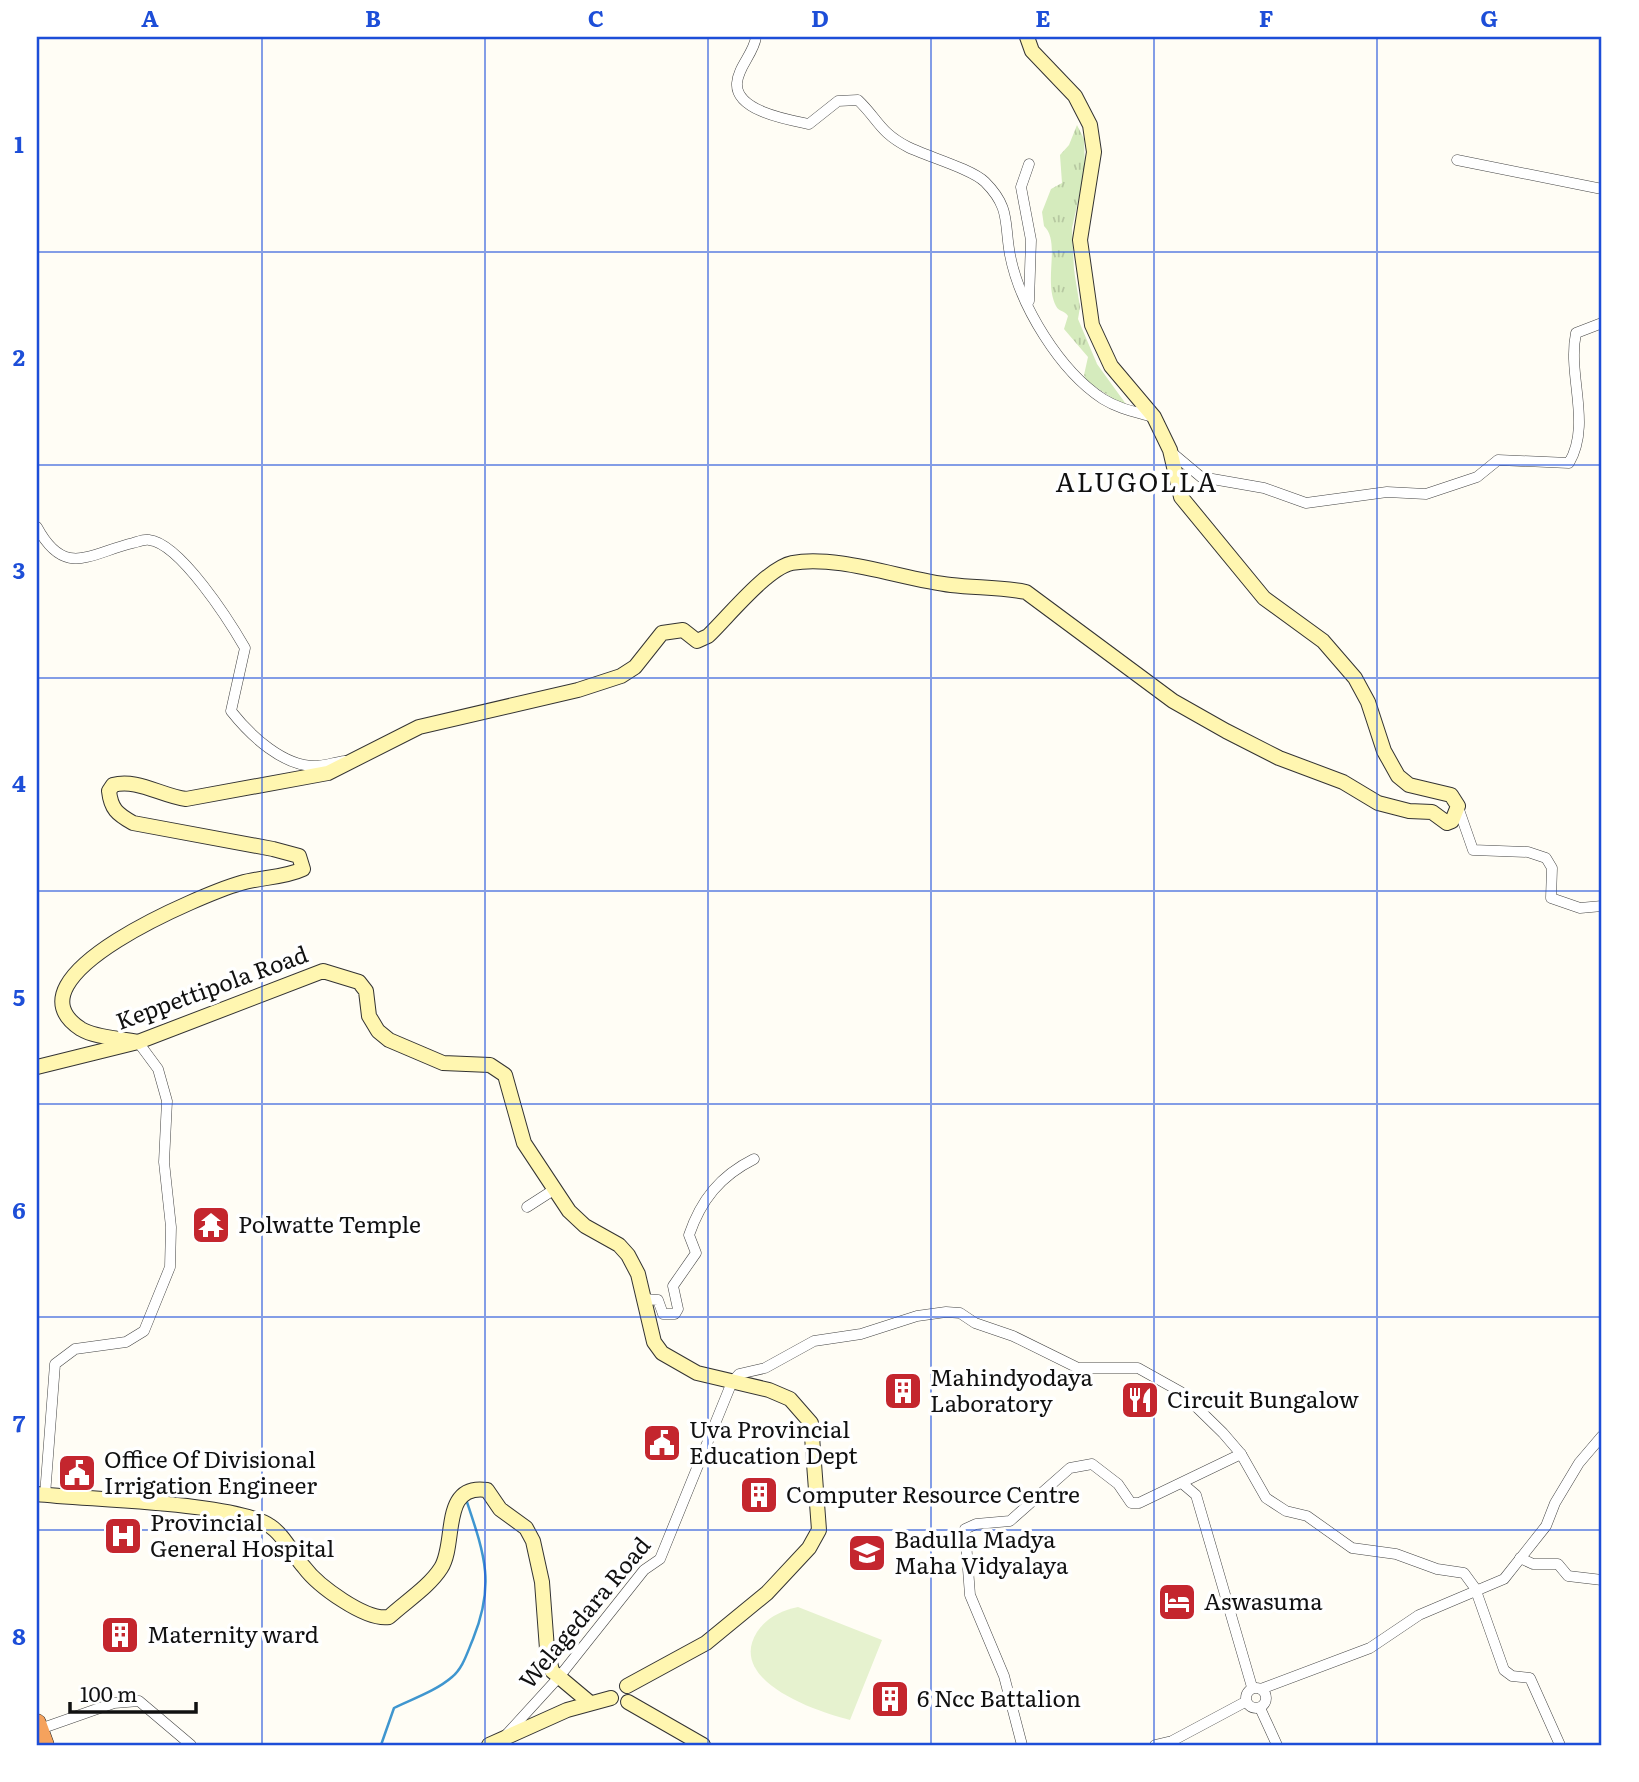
<svg xmlns="http://www.w3.org/2000/svg" width="1639" height="1782" font-family="Literata,serif">
<style>
.grass{fill:url(#grass-tufts)}
.pitch{fill:#e6f2cf}
.lines{fill:none;stroke-linecap:round;stroke-linejoin:round}
.stream{stroke:#3f96cf;stroke-width:2.5}
.street-casing{stroke:#444;stroke-width:11}
.secondary-casing{stroke:#333;stroke-width:16}
.highway-casing{stroke:#222;stroke-width:19}
.street{stroke:#fff;stroke-width:10}
.secondary{stroke:#fff6b0;stroke-width:14}
.highway{stroke:#f5a25d;stroke-width:18}
.grid{fill:none;stroke:#1d4ed8;stroke-width:2;stroke-opacity:0.55}
.labels{text-anchor:middle;stroke-width:7;stroke-linejoin:round;paint-order:stroke}
.street-label{font-size:23px;fill:#111;stroke:#fff}
.poi-label{font-size:23px;fill:#111;stroke:#fff;text-anchor:start}
.quarter-label{font-size:26px;letter-spacing:2px;fill:#111;stroke:#fff}
.neatline{fill:none;stroke:#1d4ed8;stroke-width:2.5}
.grid-label{font-size:23px;text-anchor:middle;font-weight:bold;fill:#1d4ed8}
</style>
<defs>
<pattern id="grass-tufts" width="24" height="20" patternUnits="userSpaceOnUse" patternTransform="scale(1.75)"><rect width="24" height="20" fill="#d5ebbd"/><path d="M3 7l-1-3M5 7V3M7 7l1-3M15 17l-1-3M17 17v-4M19 17l1-3" fill="none" stroke="#b6c8a1"/></pattern>
</defs>
<rect width="100%" height="100%" fill="#fffdf5"/>
<path class="grass" d="M 1077,125 L 1084,139 L 1085,170 L 1072,228 L 1074,270 L 1080,307 L 1078,319 L 1097,364 L 1131,411 L 1087,381 L 1084,375 L 1088,357 L 1064,329 L 1068,316 C 1064,310 1059,312 1056,306 C 1043,281 1061,242 1044,226 L 1042,212 L 1051,189 L 1062,183 L 1060,155 L 1069,145 Z"/>
<path class="pitch" d="M 798,1607 L 882,1640 L 850,1720 C 817,1712 726,1681 757,1632 C 767,1617 781,1611 798,1607 Z"/>
<g class="lines">
<path class="stream" d="M 381,1745 L 394,1708 C 412,1699 436,1691 452,1677 C 463,1668 467,1653 473,1639 C 495,1585 485,1556 467,1502"/>
<defs>
<g id="street">
<path d="M 756,37 C 754,53 738,67 737,83 C 735,111 789,120 809,124 L 838,101 L 858,100 C 878,119 879,132 908,147 C 926,156 972,169 985,182 C 1011,208 1004,223 1010,255 C 1020,306 1060,371 1103,399 C 1119,409 1136,412 1153,417"/>
<path d="M 1457,160 L 1602,189"/>
<path d="M 1029,164 L 1021,187 L 1031,240 L 1029,301"/>
<path d="M 1170,451 L 1201,477 L 1264,488 L 1306,503 L 1387,492 L 1426,494 L 1477,477 L 1498,460 L 1569,463 C 1592,423 1567,376 1576,333 L 1602,323"/>
<path d="M 37,527 C 65,579 90,553 133,543 C 137,542 145,539 149,540 C 180,543 230,622 245,648 L 231,711 C 250,735 284,768 318,766 C 327,765 336,762 345,761"/>
<path d="M 1458,807 L 1473,850 L 1528,852 L 1546,858 L 1552,868 L 1551,898 L 1580,908 L 1602,906"/>
<path d="M 527,1207 L 555,1189"/>
<path d="M 644,1299 L 658,1300 L 663,1314 L 675,1314 L 678,1309 L 673,1286 L 696,1253 L 689,1235 C 701,1200 720,1176 754,1159"/>
<path d="M 1183,1484 L 1196,1495 L 1252,1687"/>
<path d="M 45,1495 L 55,1364 L 75,1349 L 126,1342 L 144,1331 L 170,1267 L 171,1227 L 164,1162 L 167,1101 L 158,1069 L 138,1042"/>
<path d="M 1520,1558 L 1533,1564 L 1558,1564 L 1568,1576 L 1602,1580"/>
<circle cx="1256" cy="1698" r="10"/>
<path d="M 1261,1689 L 1370,1648 L 1419,1615 L 1504,1579 L 1546,1526 L 1555,1503 L 1579,1463 L 1602,1436"/>
<path d="M 1260,1708 L 1277,1745"/>
<path d="M 40,1729 L 114,1703 L 139,1701 L 191,1745"/>
<path d="M 506,1735 L 559,1677 L 644,1570 L 660,1559 L 732,1382 L 739,1374 L 765,1368 L 814,1341 L 861,1334 L 917,1316 L 946,1312 L 960,1313 L 975,1323 L 1013,1336 L 1078,1368 L 1138,1368 L 1181,1392 L 1223,1433 L 1241,1454 L 1266,1498 L 1286,1511 L 1307,1516 L 1352,1548 L 1396,1554 L 1437,1569 L 1464,1573 L 1475,1588 L 1504,1670 L 1512,1676 L 1530,1678 L 1560,1745"/>
<path d="M 1022,1745 L 1004,1676 L 970,1595 L 965,1529 L 976,1524 L 1010,1521 L 1070,1468 L 1092,1464 L 1118,1484 L 1131,1503 L 1139,1503 L 1241,1454"/>
<path d="M 1155,1745 L 1172,1741 L 1245,1702"/>
</g>
<g id="secondary">
<path d="M 138,1042 C 121,1038 96,1038 81,1029 C 0,977 206,893 241,883 C 261,877 284,878 303,869 L 299,856 L 273,849 L 133,823 C 117,814 111,809 109,791 L 113,785 C 136,778 162,796 186,799 L 328,773 L 419,727 L 578,690 L 621,676 L 635,667 L 662,633 L 683,630 L 697,641 L 708,636 C 727,618 767,568 792,563 C 837,554 905,580 951,585 C 977,588 1000,587 1026,592 L 1173,701 L 1226,731 L 1279,758 L 1343,782 L 1378,803 L 1409,811 L 1432,812 L 1447,823 L 1452,821 L 1458,806 L 1451,795 L 1409,785 L 1398,776 L 1384,751 L 1368,702 L 1355,678 L 1323,641 L 1264,598 L 1181,497 L 1170,450 L 1154,417 L 1111,366 L 1092,325 L 1080,240 L 1094,152 L 1090,125 L 1075,96 L 1032,51 L 1027,37"/>
<path d="M 37,1067 L 138,1042 L 323,971 L 359,982 L 366,991 L 369,1016 L 378,1031 L 389,1040 L 443,1063 L 490,1065 L 505,1075 L 524,1143 L 569,1211 L 585,1226 L 619,1245 L 628,1255 L 638,1274 L 654,1342 L 662,1353 L 697,1373 L 769,1390 L 790,1399 L 811,1423 L 819,1530 L 809,1548 L 767,1593 L 706,1643 L 627,1686"/>
<path d="M 37,1494 C 87,1500 235,1502 270,1526 C 284,1535 293,1555 304,1567 C 318,1586 366,1621 389,1617 C 405,1602 429,1587 441,1568 C 457,1543 440,1483 487,1490 L 500,1509 L 526,1528 L 533,1541 L 542,1582 L 547,1649 L 552,1671 L 589,1702"/>
<path d="M 628,1702 L 703,1745"/>
<path d="M 489,1745 L 567,1710 L 611,1698"/>
</g>
<path id="highway" d="M 37,1723 L 45,1745"/>
</defs>
<use href="#street" class="street-casing"/>
<use href="#secondary" class="secondary-casing"/>
<use href="#highway" class="highway-casing"/>
<use href="#street" class="street"/>
<use href="#secondary" class="secondary"/>
<use href="#highway" class="highway"/>
</g>
<path class="grid" d="M 262,37 L 262,1745M 485,37 L 485,1745M 708,37 L 708,1745M 931,37 L 931,1745M 1154,37 L 1154,1745M 1377,37 L 1377,1745M 37,252 L 1602,252M 37,465 L 1602,465M 37,678 L 1602,678M 37,891 L 1602,891M 37,1104 L 1602,1104M 37,1317 L 1602,1317M 37,1530 L 1602,1530"/>
<defs>
<symbol id="temple-square" viewBox="-11 -11 22 22"><rect x="-9" y="-9" width="18" height="18" rx="4" fill="#c4262e" stroke="#fff"/><path d="M0-6L5-2H3V0L6.5 2.5H4V6H1.5V3h-3V6H-4V2.5H-6.5L-3 0V-2H-5Z" fill="#fff"/></symbol>
<symbol id="building-square" viewBox="-11 -11 22 22"><rect x="-9" y="-9" width="18" height="18" rx="4" fill="#c4262e" stroke="#fff"/><path d="M-4-6H4V6H1V3H-1V6H-4ZM-2.5-4.3h1.7v1.8h-1.7ZM.8-4.3h1.7v1.8H.8ZM-2.5-1h1.7V.8h-1.7ZM.8-1h1.7V.8H.8Z" fill="#fff"/></symbol>
<symbol id="restaurant-square" viewBox="-11 -11 22 22"><rect x="-9" y="-9" width="18" height="18" rx="4" fill="#c4262e" stroke="#fff"/><path d="M-5-6h1v4h1v-4h1v4h1v-4h1v5L-1.5 .5V6h-2V.5L-5-1ZM5-6V6H3V1.5H1.5Q1.5-4 5-6Z" fill="#fff"/></symbol>
<symbol id="civic-square" viewBox="-11 -11 22 22"><rect x="-9" y="-9" width="18" height="18" rx="4" fill="#c4262e" stroke="#fff"/><path d="M-.6-6.5H3V-4.5H.6V-3L4-1V1h2V6H-6V1h2V-1L-.6-3ZM-1.2 2.5V6h2.4V2.5Z" fill="#fff"/></symbol>
<symbol id="hospital-square" viewBox="-11 -11 22 22"><rect x="-9" y="-9" width="18" height="18" rx="4" fill="#c4262e" stroke="#fff"/><path d="M-5-5h3v3.5h4V-5h3V5h-3V1.5h-4V5h-3Z" fill="#fff"/></symbol>
<symbol id="school-square" viewBox="-11 -11 22 22"><rect x="-9" y="-9" width="18" height="18" rx="4" fill="#c4262e" stroke="#fff"/><path d="M0-5L7-2L0 1L-7-2ZM-4 1L0 2.5L4 1V4Q0 6-4 4Z" fill="#fff"/></symbol>
<symbol id="hotel-square" viewBox="-11 -11 22 22"><rect x="-9" y="-9" width="18" height="18" rx="4" fill="#c4262e" stroke="#fff"/><path d="M-6-4.5h1.5V1H6V5H4.5V3h-9V5H-6ZM-4 0a1.8 1.8 0 1 1 3.6 0ZM.5 0V-2.5h3Q6-2.5 6 0Z" fill="#fff"/></symbol>
</defs>
<g fill-rule="evenodd">
<use href="#temple-square" x="189" y="1203" width="44" height="44"/>
<use href="#building-square" x="881" y="1369" width="44" height="44"/>
<use href="#restaurant-square" x="1118" y="1378" width="44" height="44"/>
<use href="#civic-square" x="640" y="1421" width="44" height="44"/>
<use href="#civic-square" x="55" y="1451" width="44" height="44"/>
<use href="#building-square" x="737" y="1473" width="44" height="44"/>
<use href="#hospital-square" x="101" y="1514" width="44" height="44"/>
<use href="#school-square" x="845" y="1531" width="44" height="44"/>
<use href="#hotel-square" x="1155" y="1580" width="44" height="44"/>
<use href="#building-square" x="98" y="1613" width="44" height="44"/>
<use href="#building-square" x="868" y="1677" width="44" height="44"/>
</g>
<g class="labels">
<g class="street-label">
<text transform="translate(212 988) rotate(-20)" y="8">Keppettipola Road</text>
<text transform="translate(585 1613) rotate(-50)" y="8">Welagedara Road</text>
</g>
<g class="poi-label">
<text x="238" y="1233">Polwatte Temple</text>
<text x="930" y="1386">Mahindyodaya<tspan x="930" dy="26">Laboratory</tspan></text>
<text x="1167" y="1408">Circuit Bungalow</text>
<text x="689" y="1438">Uva Provincial<tspan x="689" dy="26">Education Dept</tspan></text>
<text x="104" y="1468">Office Of Divisional<tspan x="104" dy="26">Irrigation Engineer</tspan></text>
<text x="786" y="1503">Computer Resource Centre</text>
<text x="150" y="1531">Provincial<tspan x="150" dy="26">General Hospital</tspan></text>
<text x="894" y="1548">Badulla Madya<tspan x="894" dy="26">Maha Vidyalaya</tspan></text>
<text x="1204" y="1610">Aswasuma</text>
<text x="147" y="1643">Maternity ward</text>
<text x="917" y="1707">6 Ncc Battalion</text>
</g>
<g class="quarter-label">
<text x="1137" y="492">ALUGOLLA</text>
</g>
</g>
<rect width="1639" height="1782" fill="none" stroke="#ffffff" stroke-width="77"/>
<path d="M70 1702v10h126v-10" fill="none" stroke="#111111" stroke-width="3.5"/>
<text x="80" y="1702" font-size="21" fill="#111111" stroke="#ffffff" stroke-width="5" paint-order="stroke">100 m</text>
<rect x="38" y="38" width="1562" height="1706" class="neatline"/>
<g class="grid-label">
<text x="150" y="27">A</text>
<text x="373" y="27">B</text>
<text x="596" y="27">C</text>
<text x="820" y="27">D</text>
<text x="1043" y="27">E</text>
<text x="1266" y="27">F</text>
<text x="1489" y="27">G</text>
<text x="19" y="153">1</text>
<text x="19" y="366">2</text>
<text x="19" y="579">3</text>
<text x="19" y="792">4</text>
<text x="19" y="1006">5</text>
<text x="19" y="1219">6</text>
<text x="19" y="1432">7</text>
<text x="19" y="1645">8</text>
</g>
</svg>
